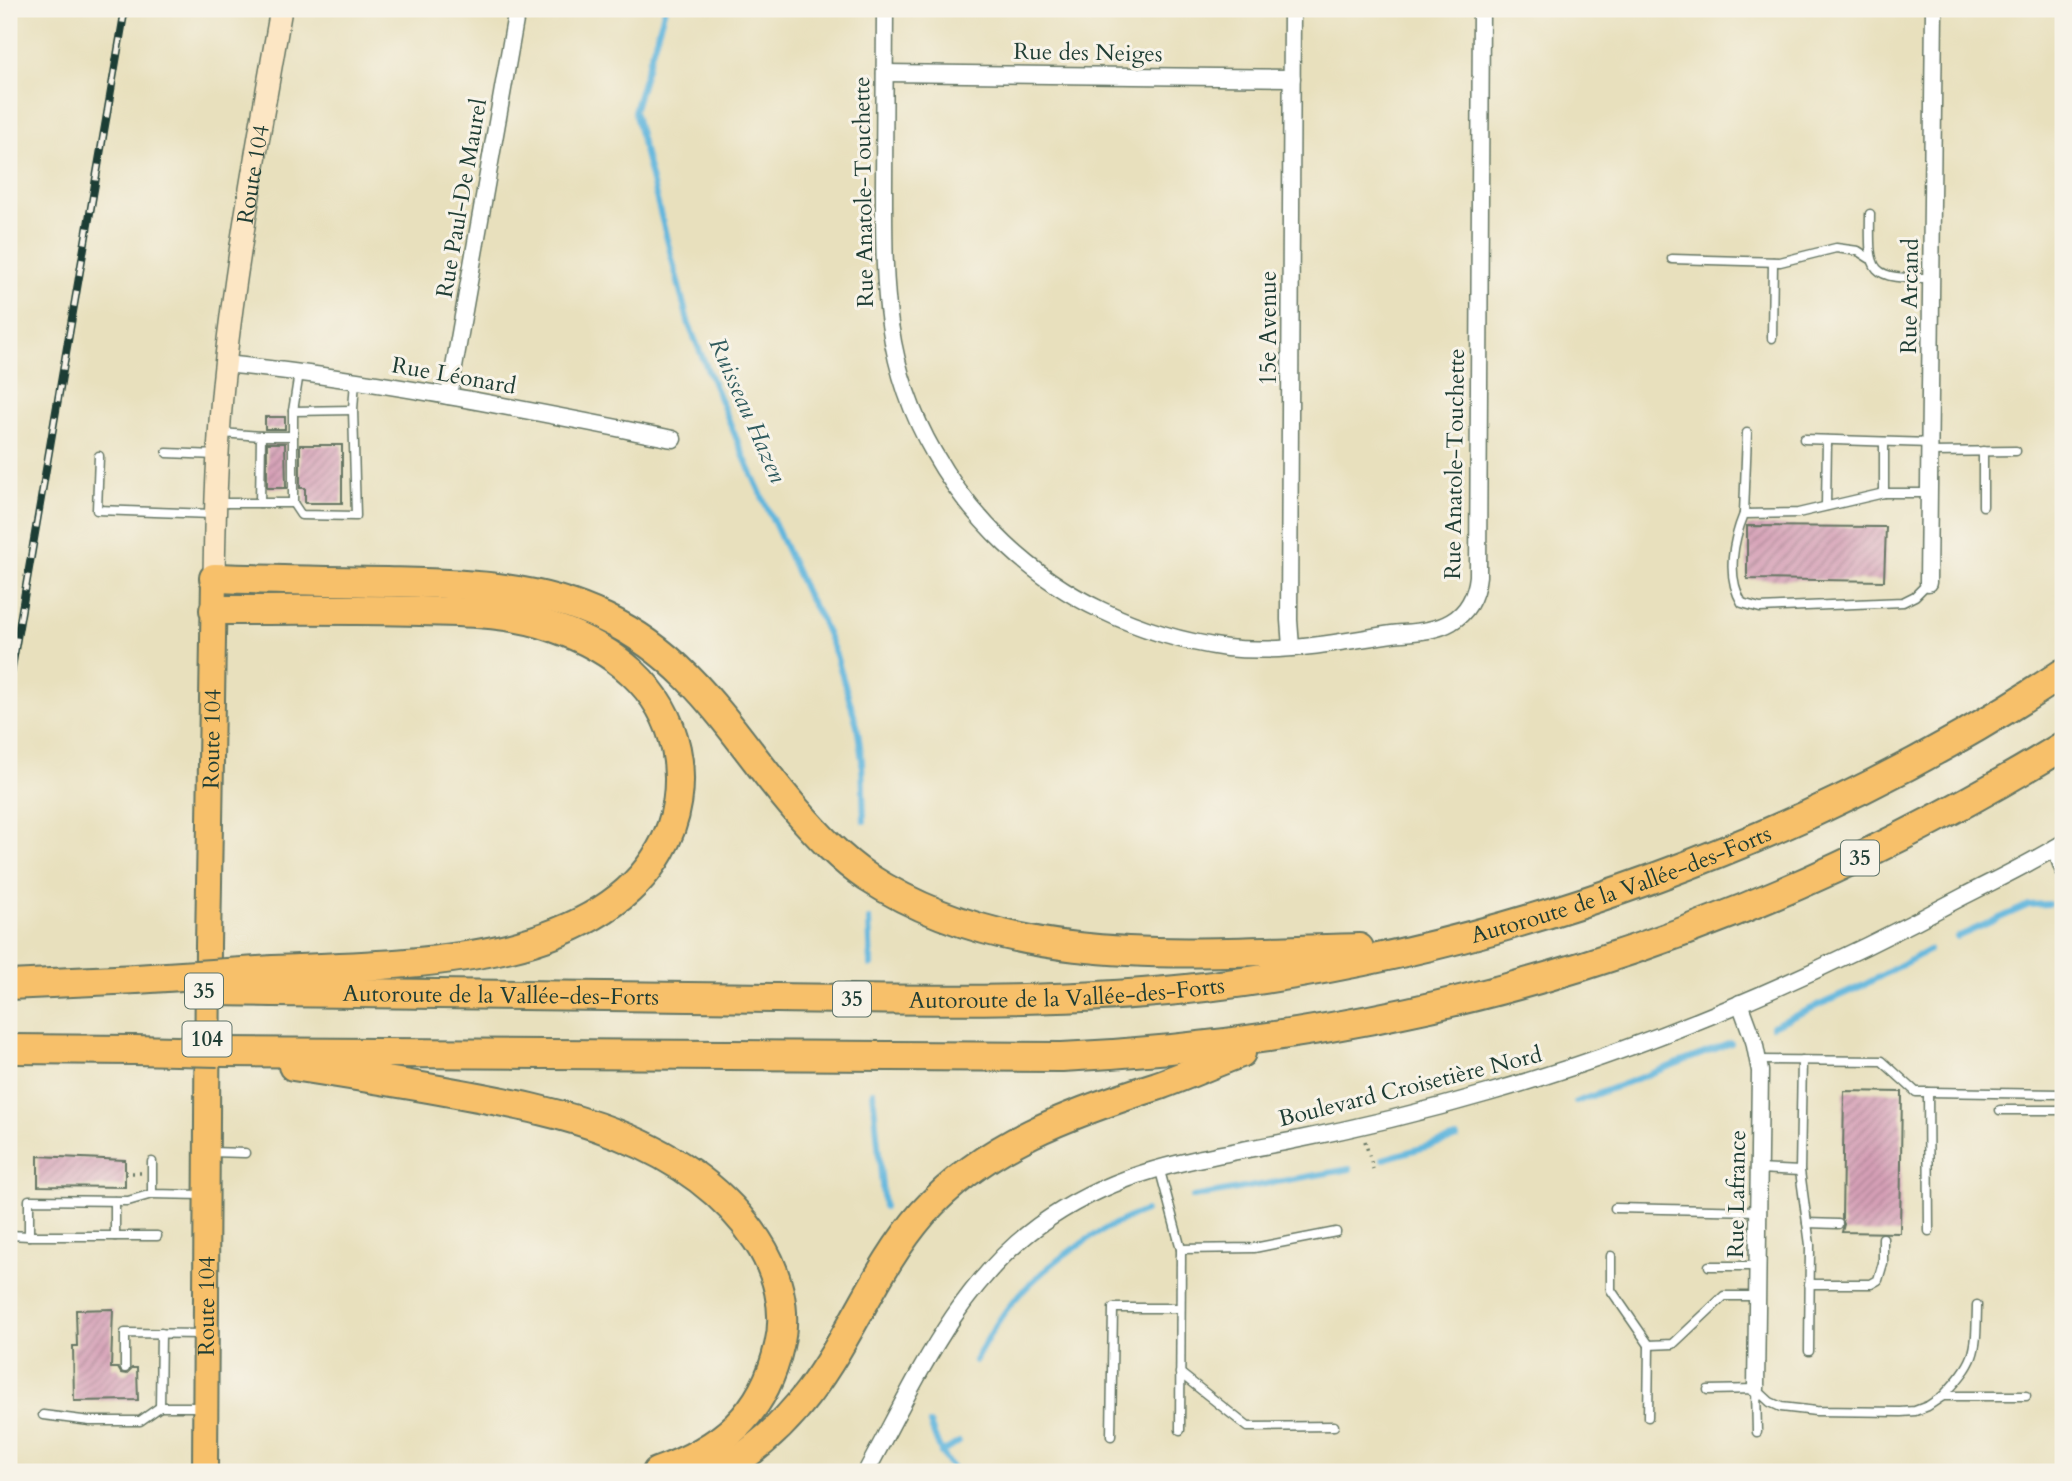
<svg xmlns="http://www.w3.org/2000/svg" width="2072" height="1481" font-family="Cardo,serif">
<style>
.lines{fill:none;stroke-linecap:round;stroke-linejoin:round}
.stream{stroke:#60b6dd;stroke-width:6}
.building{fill:url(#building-hatch)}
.service-casing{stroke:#657664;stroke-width:11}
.minor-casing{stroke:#657664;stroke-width:19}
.secondary-casing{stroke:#657664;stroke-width:24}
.primary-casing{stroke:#657664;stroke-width:28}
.motorway-casing{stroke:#657664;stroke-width:32}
.path{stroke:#657664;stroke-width:3.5;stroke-dasharray:2 5;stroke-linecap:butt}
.service{stroke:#fff;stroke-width:8}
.minor{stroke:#fff;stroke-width:16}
.secondary{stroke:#fce6c4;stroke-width:21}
.primary{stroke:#f7c06b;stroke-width:24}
.motorway{stroke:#f7c06b;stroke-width:28}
.rail-casing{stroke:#1f3d34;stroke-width:8}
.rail{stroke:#f7f3e8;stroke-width:5;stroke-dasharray:16;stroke-linecap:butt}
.motorway-bridge-casing{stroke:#657664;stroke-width:32;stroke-linecap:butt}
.motorway-bridge{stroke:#f7c06b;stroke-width:28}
.labels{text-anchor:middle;stroke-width:6;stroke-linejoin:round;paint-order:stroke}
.shield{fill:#f7f3e8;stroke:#60746a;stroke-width:2}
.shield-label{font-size:21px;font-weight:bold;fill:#1f3d34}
.street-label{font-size:23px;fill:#1f3d34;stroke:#f7f3e8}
.water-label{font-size:24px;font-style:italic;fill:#2f5b5e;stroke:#f7f3e8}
</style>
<defs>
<pattern id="building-hatch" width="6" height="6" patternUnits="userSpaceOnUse" patternTransform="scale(1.75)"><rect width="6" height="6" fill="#d59fb6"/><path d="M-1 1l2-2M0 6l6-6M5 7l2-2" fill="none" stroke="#ac8395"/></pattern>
</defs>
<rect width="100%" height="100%" fill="#f7f3e8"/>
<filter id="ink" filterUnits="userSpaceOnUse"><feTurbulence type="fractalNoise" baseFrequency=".0143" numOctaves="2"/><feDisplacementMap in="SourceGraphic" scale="14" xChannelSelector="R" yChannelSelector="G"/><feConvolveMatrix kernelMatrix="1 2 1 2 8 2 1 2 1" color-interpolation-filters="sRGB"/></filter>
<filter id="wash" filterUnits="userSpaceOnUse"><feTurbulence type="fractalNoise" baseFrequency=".00686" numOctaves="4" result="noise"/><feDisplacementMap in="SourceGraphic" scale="28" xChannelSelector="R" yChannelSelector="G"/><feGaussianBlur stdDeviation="1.57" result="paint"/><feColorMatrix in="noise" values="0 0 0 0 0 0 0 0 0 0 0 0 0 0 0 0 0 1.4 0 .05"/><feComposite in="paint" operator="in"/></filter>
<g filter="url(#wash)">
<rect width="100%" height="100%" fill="#e8e0bd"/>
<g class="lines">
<g class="stream">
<path d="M 665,9 L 634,111 L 689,325 L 745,459 L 806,593 L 821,619 L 836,655 L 857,725 L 862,760 L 864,821"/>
<path d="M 869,920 L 871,965"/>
<path d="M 1957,937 L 2029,905 L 2048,904"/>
<path d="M 1772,1026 L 1864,985 L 1929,950"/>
<path d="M 873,1092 L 884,1207"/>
<path d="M 1576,1102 L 1731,1043"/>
<path d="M 1383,1159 L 1457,1138"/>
<path d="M 1193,1197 L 1350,1169"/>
<path d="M 975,1361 C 988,1338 1001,1313 1020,1294 C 1053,1259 1100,1227 1145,1211"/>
<path d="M 930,1424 C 937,1441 942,1462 958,1472"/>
<path d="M 941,1453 L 959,1442"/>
</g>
</g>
<g id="blocks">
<g class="building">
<rect x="265" y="417" width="20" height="12"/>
<path d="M 267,443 L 285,443 L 286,488 L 267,488 Z"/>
<path d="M 300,445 L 342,445 L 342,503 L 305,503 L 305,488 L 300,488 Z"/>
<path d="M 1747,526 L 1886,527 L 1884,581 L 1747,579 Z"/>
<path d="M 1844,1091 L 1902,1092 L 1900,1233 L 1842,1232 L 1844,1224 L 1842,1219 Z"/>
<path d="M 38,1156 L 125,1160 L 125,1187 L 38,1186 Z"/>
<path d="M 113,1309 L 111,1368 L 118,1368 L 121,1373 L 126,1374 L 132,1368 L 137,1368 L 138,1400 L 74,1401 L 73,1346 L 77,1346 L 76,1310 Z"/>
</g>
</g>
</g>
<g filter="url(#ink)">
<use href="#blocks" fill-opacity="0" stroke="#657664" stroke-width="2"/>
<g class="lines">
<defs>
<g id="service">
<path d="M 1870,214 C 1869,274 1869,279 1932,278"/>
<path d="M 1672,259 L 1780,262 L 1836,248 L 1858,251 L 1869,258"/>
<path d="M 1772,338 L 1773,262"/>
<path d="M 293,411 L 299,373"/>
<path d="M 293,436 L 293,411 L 353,410"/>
<path d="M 1804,439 L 1930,443"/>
<path d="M 1884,442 L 1884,493 L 1929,493"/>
<path d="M 1983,451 L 1983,506"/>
<path d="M 1930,452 L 2016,451"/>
<path d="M 167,453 L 216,455"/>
<path d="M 99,456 L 97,510 L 212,514"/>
<path d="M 1884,493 L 1798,513 L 1744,514 C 1733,541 1726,576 1742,603 L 1760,608 L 1903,602 L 1915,596 L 1928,583"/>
<path d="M 216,503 L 260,503 L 261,436 L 221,433"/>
<path d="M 260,503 L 293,503 L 293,436 L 261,436"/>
<path d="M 293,503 L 301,515 L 356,516 L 353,410 L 355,380"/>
<path d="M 1826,506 L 1827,440"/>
<path d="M 1744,514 L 1747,433"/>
<path d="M 1759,1060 L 1882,1061 L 1916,1092 L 1928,1092 L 1929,1231"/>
<path d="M 1928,1092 L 2063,1094"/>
<path d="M 2000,1110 L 2063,1110"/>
<path d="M 210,1152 L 245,1153"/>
<path d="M 152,1162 L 152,1194 L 203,1195"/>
<path d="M 1159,1167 L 1181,1249 L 1254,1248 L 1336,1232"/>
<path d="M 1759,1169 L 1800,1171 L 1802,1060"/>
<path d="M 1800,1171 L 1810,1245 L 1809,1351"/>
<path d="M 152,1194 L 128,1201 L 29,1200 L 29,1236 L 157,1236"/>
<path d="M 115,1201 L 115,1236"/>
<path d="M 1615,1208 L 1759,1211"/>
<path d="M 1807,1223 L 1838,1224"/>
<path d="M 9,1235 L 29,1236"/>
<path d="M 1611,1256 L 1611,1290 L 1649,1345 L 1673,1344 L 1724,1296 L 1757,1296"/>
<path d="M 1709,1266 L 1758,1266"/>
<path d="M 1809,1284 L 1871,1284 L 1878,1280 L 1883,1263 L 1883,1238"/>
<path d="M 161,1333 L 160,1407 L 202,1407"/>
<path d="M 125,1368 L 125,1333 L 202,1334"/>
<path d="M 1180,1373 L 1248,1427 L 1334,1426"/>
<path d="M 1756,1389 L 1757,1432"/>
<path d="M 1708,1390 L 1756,1389 L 1770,1402 L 1781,1407 L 1816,1411 L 1901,1412 L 1915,1411 L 1928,1406 L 1943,1396 L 2026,1396"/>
<path d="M 1943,1396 C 1977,1359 1976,1355 1977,1305"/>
<path d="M 43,1415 L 90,1421 L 140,1421 L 160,1407"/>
<path d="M 1648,1417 L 1649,1345"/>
<path d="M 1180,1430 L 1181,1249"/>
<path d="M 1111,1436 L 1113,1308 L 1180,1308"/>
</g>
<g id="minor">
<path d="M 885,9 C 885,68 884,127 884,186 C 884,284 883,365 934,453 C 972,520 1031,577 1101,610 C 1140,629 1183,642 1227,648 C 1282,654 1338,642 1392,634 C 1411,632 1434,632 1451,622 C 1468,612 1476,595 1478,576 L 1481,9"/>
<path d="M 885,73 L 1292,78"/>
<path d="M 225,364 C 376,379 525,410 673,439"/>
<path d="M 449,396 L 517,9"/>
<path d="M 1928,583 L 1934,9"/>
<path d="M 1291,647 L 1289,620 L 1292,9"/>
<path d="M 2055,848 L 2063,869"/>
<path d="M 1740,1003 L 1754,1041 L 1760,1071 L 1756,1389"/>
<path d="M 866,1472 C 914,1385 955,1287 1038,1226 C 1120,1167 1195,1160 1290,1141 C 1356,1128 1423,1112 1488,1093 C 1653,1046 1813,977 1964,896 C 1997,879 2031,863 2063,843"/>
</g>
<g id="secondary">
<path id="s1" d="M 214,578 C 215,507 217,437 225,366 C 238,246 261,127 281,9"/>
</g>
<g id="primary">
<path id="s2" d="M 205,1472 L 208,945 L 214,578"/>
</g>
<g id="motorway">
<path d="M 214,578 C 272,580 329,581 387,582 C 463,584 535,584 605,618 C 696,661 735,740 797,811 C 818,835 840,859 867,877 C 1013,972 1193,952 1359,948"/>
<path d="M 214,610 C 282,610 351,609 420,611 C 464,612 512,612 555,628 C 612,648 663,686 676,749 C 683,783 678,821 660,851 C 593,969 391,964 273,970"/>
<path d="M 9,985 L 136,979"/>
<path id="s3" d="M 273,992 C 440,994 608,996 776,998 C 922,1000 1068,1004 1213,986 C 1504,950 1820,836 2063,673"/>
<path d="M 9,1049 L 134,1050"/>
<path d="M 218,1052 L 1062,1057 C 1426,1039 1753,936 2063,746"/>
<path d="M 293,1066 C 344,1074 395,1082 445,1091 C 558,1111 689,1137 757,1240 C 777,1270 788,1310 779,1346 C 764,1415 721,1449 657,1472"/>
<path d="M 719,1472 C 754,1452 785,1424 809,1392 C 852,1335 876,1267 923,1213 C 985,1144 1071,1113 1157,1086 C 1185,1076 1213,1063 1241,1053"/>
</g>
</defs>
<use href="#service" class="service-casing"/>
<use href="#minor" class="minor-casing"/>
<use href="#secondary" class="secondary-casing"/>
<use href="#primary" class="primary-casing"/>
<use href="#motorway" class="motorway-casing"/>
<g class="path">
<path d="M 1365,1141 L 1373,1169"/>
<path d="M 125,1173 L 141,1173"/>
</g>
<use href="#service" class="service"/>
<use href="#minor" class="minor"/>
<use href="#secondary" class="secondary"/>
<use href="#primary" class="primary"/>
<use href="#motorway" class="motorway"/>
<defs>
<path id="rail" d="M 9,685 L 125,9"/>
</defs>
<use href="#rail" class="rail-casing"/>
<use href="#rail" class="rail"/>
<defs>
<g id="motorway-bridge">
<path d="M 136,979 L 273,970"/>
<path d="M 212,991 L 273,992"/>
<path d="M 134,1050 L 218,1052"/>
</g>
</defs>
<use href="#motorway-bridge" class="motorway-bridge-casing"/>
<use href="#motorway-bridge" class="motorway-bridge"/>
</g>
</g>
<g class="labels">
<g class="shield">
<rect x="1841" y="840.5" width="38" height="35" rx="5"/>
<rect x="185" y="973.5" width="38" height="35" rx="5"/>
<rect x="833" y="981.5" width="38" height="35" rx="5"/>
<rect x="182.5" y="1021.5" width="49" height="35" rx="5"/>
</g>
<g class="shield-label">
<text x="1860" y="865">35</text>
<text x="204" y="998">35</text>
<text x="852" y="1006">35</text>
<text x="207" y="1046">104</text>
</g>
<g class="street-label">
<text transform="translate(1088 52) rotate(1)" y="8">Rue des Neiges</text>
<text dy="8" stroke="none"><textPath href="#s1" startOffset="406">Route 104</textPath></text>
<text transform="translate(863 192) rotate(-91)" y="8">Rue Anatole-Touchette</text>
<text transform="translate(461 198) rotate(-80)" y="8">Rue Paul-De Maurel</text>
<text transform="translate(1909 296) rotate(-89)" y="8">Rue Arcand</text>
<text transform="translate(1268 328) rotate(-90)" y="8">15e Avenue</text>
<text transform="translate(454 375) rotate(10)" y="8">Rue Léonard</text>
<text transform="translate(1454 464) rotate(-89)" y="8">Rue Anatole-Touchette</text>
<text dy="8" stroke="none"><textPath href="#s2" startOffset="733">Route 104</textPath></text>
<text dy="8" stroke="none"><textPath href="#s3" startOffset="1362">Autoroute de la Vallée-des-Forts</textPath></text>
<text dy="8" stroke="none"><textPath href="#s3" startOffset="794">Autoroute de la Vallée-des-Forts</textPath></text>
<text dy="8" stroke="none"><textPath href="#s3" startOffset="228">Autoroute de la Vallée-des-Forts</textPath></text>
<text transform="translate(1410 1086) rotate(-14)" y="8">Boulevard Croisetière Nord</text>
<text transform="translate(1736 1194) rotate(-89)" y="8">Rue Lafrance</text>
<text dy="8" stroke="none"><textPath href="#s2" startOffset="166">Route 104</textPath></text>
</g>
<g class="water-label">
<text transform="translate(748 410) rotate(66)" y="8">Ruisseau Hazen</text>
</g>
</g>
<rect width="2072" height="1481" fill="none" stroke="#f7f3e8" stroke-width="35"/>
</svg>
